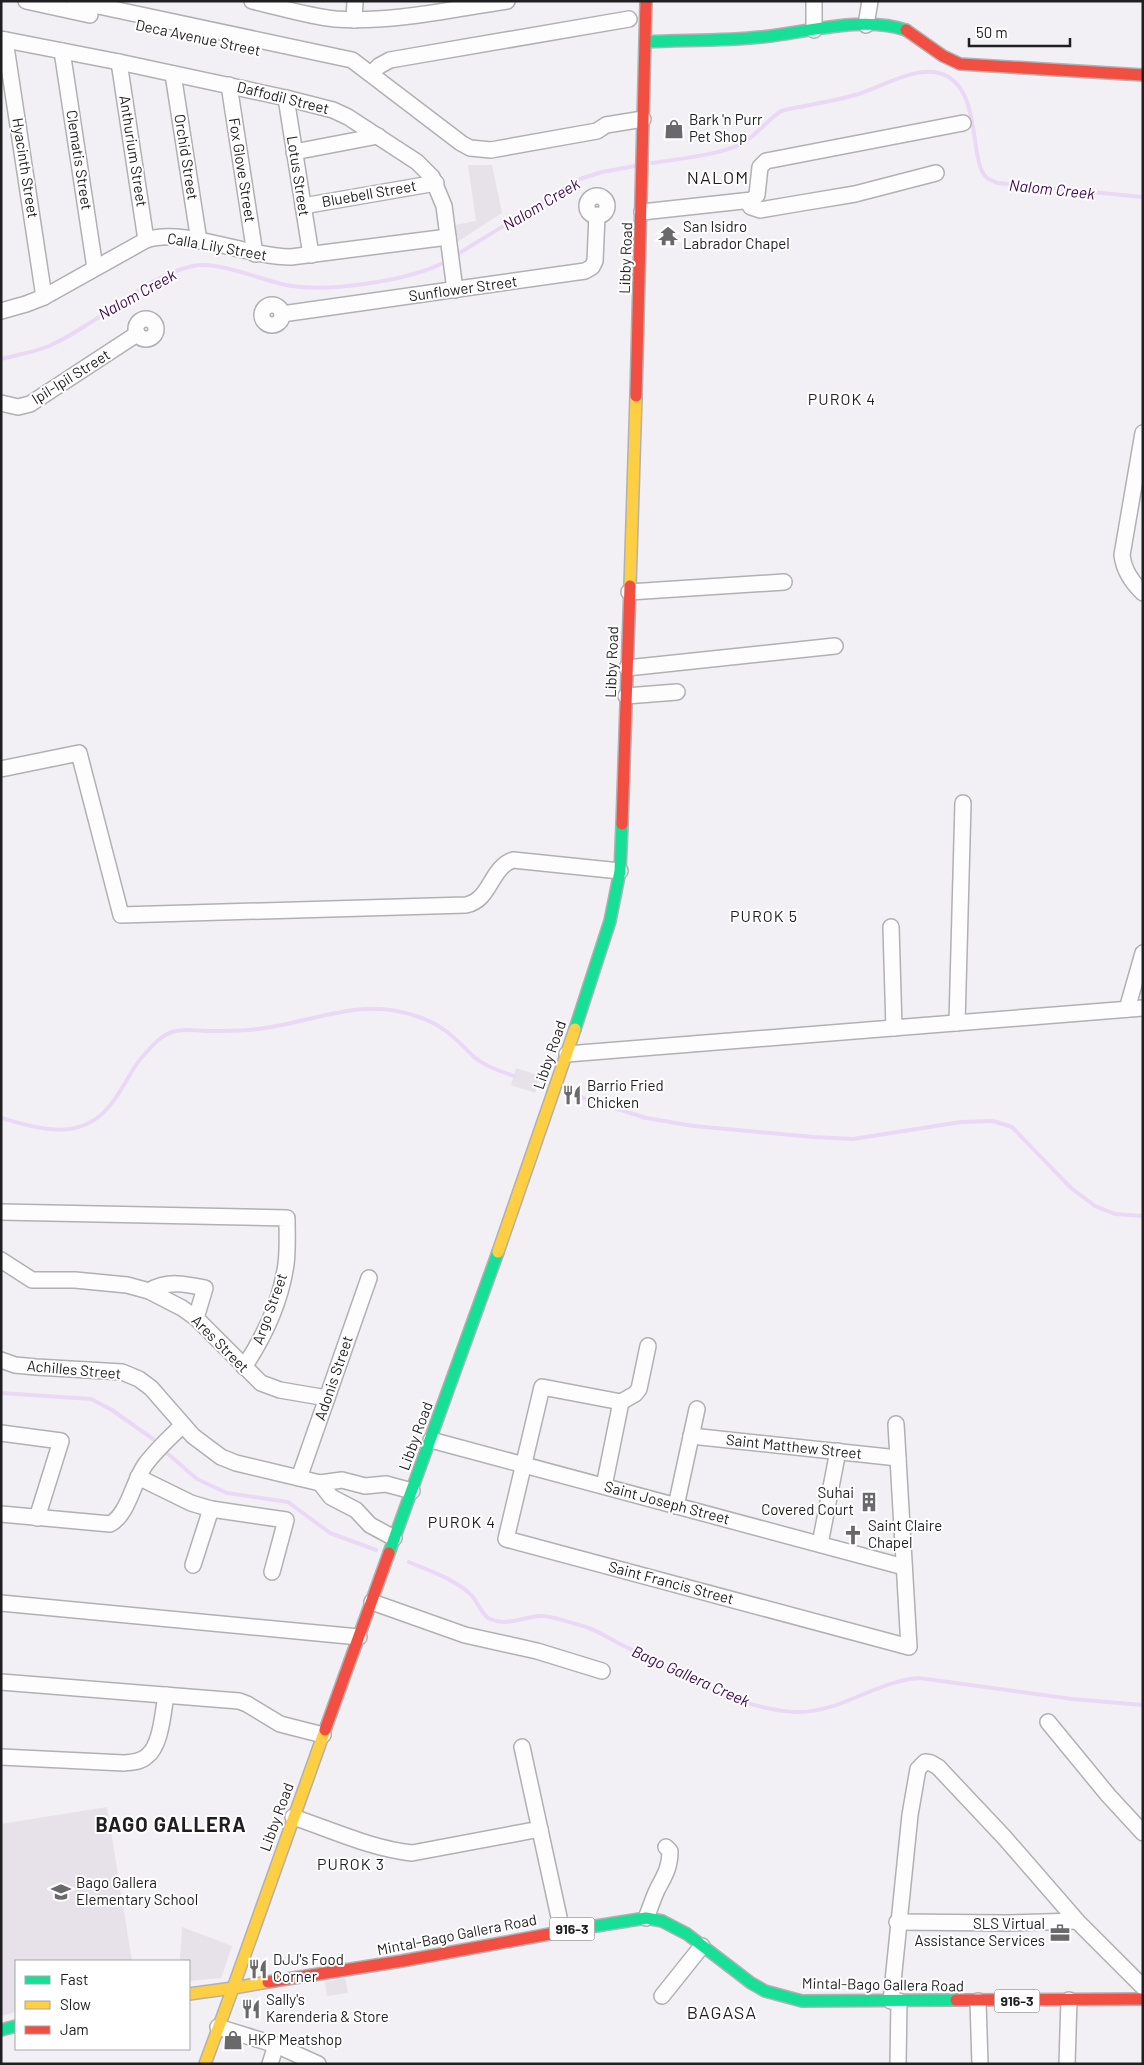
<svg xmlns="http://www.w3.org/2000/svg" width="1144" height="2065" font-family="Barlow,sans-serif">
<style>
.built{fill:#e7e1ea}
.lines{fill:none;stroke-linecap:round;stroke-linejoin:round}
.stream{stroke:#ead9f6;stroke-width:4}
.street-casing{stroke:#b1b0b2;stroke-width:18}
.fast-casing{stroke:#b1b0b2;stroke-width:14}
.slow-casing{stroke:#b1b0b2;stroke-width:14}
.jam-casing{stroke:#b1b0b2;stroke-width:14}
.street{stroke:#fdfdfd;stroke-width:15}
.fast{stroke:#16e098;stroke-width:11}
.slow{stroke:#ffcf43;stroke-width:11}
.jam{stroke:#f24e42;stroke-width:11}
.labels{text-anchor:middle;stroke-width:4;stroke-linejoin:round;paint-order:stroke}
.shield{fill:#fff;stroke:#626263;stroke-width:1}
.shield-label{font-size:14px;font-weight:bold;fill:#1f1e20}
.street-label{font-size:15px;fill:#1f1e20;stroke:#fff}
.poi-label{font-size:15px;fill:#1f1e20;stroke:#fff;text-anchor:start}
.water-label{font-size:16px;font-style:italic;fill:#3e0957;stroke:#fff}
.neighbourhood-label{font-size:16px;letter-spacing:1px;fill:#1f1e20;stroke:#fff}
.quarter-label{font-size:18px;letter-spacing:1px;fill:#1f1e20;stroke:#fff}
.district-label{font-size:20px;font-weight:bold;letter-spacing:1px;fill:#1f1e20;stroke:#fff}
</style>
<rect width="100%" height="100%" fill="#f2f0f4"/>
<g class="built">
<path d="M 468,165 L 492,165 L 502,213 L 457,242 L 455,225 L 476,221 Z"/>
<path d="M 516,1068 L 541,1076 L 535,1093 L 511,1085 Z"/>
<path d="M 107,1807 L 132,1961 L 16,1961 L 16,2012 L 1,2016 L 1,1824 Z"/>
<path d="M 182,1927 L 232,1946 L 221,1978 L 189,1981 L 189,1961 L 180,1961 Z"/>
<path d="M 345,1978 L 348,1993 L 327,1996 L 325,1982 Z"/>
</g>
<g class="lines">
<g class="stream">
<path d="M 652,163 C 677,159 721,155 743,143 C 757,135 767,120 781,111 C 806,105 831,102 855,95 C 880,88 914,66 939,73 C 972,82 972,126 977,153 C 979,162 980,172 987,178 C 989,180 994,181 997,183 L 1143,197"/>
<path d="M 453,257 L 580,179 L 602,172 L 635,166"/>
<path d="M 1,359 C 17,355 34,352 49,346 C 62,340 76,332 88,324 C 121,304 154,274 193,266 C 216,261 258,278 281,284 C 323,294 410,281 447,261"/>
<path d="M 580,1097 L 646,1118 L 694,1126 L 813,1137 L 853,1139 L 961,1122 L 993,1121 L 1012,1127 L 1071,1188 L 1095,1206 L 1115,1214 L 1143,1216"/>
<path d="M 1,1118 C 43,1130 85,1143 114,1100 C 125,1086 131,1069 143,1056 C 151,1047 160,1036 172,1032 C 184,1028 198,1031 210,1031 C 223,1031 235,1031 248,1030 C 310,1026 355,994 419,1017 C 443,1025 456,1039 473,1056 C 484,1066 500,1071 514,1076"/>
<path d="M 1,1393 L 91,1399 L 112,1410 L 153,1439"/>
<path d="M 168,1454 L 197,1479 L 227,1493 L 288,1502 L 330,1533 L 376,1550"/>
<path d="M 409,1562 C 430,1571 452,1578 469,1593 C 478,1600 480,1614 490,1619 C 508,1627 524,1616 542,1616 C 553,1616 575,1624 586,1627 C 598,1631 609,1638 620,1644 C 672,1669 741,1712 799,1712 C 841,1712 877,1681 919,1678 L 1072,1699 L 1143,1705"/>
</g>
<defs>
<g id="street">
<path d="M 26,1 L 90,15"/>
<path d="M 75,1 L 352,60 L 461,143 L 470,148 L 491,150 L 597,131 L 606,125 L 643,119"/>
<path d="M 252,1 C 279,7 307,16 335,19 C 391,23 452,9 507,1"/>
<path d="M 354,20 L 355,1"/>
<path d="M 866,25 L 870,1"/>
<path d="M 814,30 L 814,1"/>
<path d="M 1,39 L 119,62 L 286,98 L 333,110 L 348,117 L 417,162 L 432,177 L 444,206 L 455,290"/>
<path d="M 5,40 L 44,297"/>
<path d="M 62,51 L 95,268"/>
<path d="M 119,62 L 146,240"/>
<path d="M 173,74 L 199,241"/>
<path d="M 371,74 L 379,66 L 390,60 L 629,19"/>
<path d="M 229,85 L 255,254"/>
<path d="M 286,98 L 311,255"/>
<path d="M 294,152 L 378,136"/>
<circle cx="597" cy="206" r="10"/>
<path d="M 747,201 L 751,207 L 760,210 L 795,204 L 855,194 L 936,173"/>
<path d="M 303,206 L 436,183"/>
<path d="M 642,212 L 752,200 L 757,195 L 760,167 L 766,161 L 963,123"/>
<circle cx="272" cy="315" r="10"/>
<path d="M 1,311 L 26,304 L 44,297 L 146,240 C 184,227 247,257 291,257 L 448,237"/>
<path d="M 282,314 L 585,271 L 592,267 L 595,261 L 597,215"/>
<circle cx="146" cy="329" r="10"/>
<path d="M 1,403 L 18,407 L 30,404 L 137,334"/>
<path d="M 1143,433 L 1122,555 C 1124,571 1132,582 1143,593"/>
<path d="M 629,592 L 784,582"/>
<path d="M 627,668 L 835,646"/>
<path d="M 626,696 L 677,692"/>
<path d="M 1,769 L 79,753 L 121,915 L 466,905 C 491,900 490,868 513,860 L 620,871"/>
<path d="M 891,927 L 894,1028"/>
<path d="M 1127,1009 L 1143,953"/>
<path d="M 957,1023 L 963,803"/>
<path d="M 567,1054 L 1143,1008"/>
<path d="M 1,1212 L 287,1218 C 287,1233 288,1249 286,1264 C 281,1300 264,1337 244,1367"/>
<path d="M 1,1260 L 32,1280 L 75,1280 L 127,1285 L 149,1291 L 182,1308 L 196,1318 L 261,1383 L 280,1390 L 327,1398"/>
<path d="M 149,1291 C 167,1280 186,1284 205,1288 L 196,1318"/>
<path d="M 1,1360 L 15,1365 L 36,1367 L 122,1372 L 139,1379 L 151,1388 L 193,1436 L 221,1457 L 236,1463 L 320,1483 L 342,1480 L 365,1486 L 386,1484 L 412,1491"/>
<path d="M 621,1402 L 542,1387 L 506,1539 L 909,1647 L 896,1424"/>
<path d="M 621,1402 L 635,1394 L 639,1389 L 648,1346"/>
<path d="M 1,1433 L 61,1441 L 37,1518"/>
<path d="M 691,1436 L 898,1458"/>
<path d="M 431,1440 L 904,1567"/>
<path d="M 138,1477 L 191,1503 L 211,1509 L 286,1520 L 272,1572"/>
<path d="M 299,1478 L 369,1278"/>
<path d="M 320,1483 L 331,1497 L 356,1510 L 370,1525 L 394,1538"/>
<path d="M 604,1486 L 621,1402"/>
<path d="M 676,1506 L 697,1409"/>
<path d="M 1,1514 L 110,1524 C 128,1515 133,1482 145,1465 C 156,1450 169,1438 183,1425"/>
<path d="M 820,1544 L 838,1451"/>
<path d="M 193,1565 L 211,1509"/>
<path d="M 372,1602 L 465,1635 L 537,1651 L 602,1671"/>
<path d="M 1,1603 L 359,1637"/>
<path d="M 1,1682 L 239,1701 L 247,1704 L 280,1724 L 323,1735"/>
<path d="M 1048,1722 L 1108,1795 L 1143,1833"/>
<path d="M 522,1747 L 562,1931"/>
<path d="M 1,1757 L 124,1763 C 133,1762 141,1762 147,1756 C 161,1746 163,1712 166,1695"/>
<path d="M 293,1817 C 332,1830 372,1849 412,1853 L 540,1829"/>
<path d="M 646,1918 C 650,1909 653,1898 658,1888 C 665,1875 670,1867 670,1851 L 666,1847"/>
<path d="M 897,1922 L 1007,1923 L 1077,1921"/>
<path d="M 662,1996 L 702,1946"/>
<path d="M 891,2001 L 910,1815 L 918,1769 L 925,1762 L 931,1763 L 938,1767 L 1004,1837 L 1077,1921 L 1143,1987"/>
<path d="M 978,2001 L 980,2064"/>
<path d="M 218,2027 L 276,2045 L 318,2064"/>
<path d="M 270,2064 L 276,2045"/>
<path d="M 898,2064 L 899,2001"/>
<path d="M 1067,2064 L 1069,2000"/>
</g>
<g id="fast">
<path d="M 645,42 C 684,40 722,41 761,37 C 804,33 863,15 906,30"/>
<path d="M 575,1029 L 610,921 L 620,871 L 622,824"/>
<path d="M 389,1553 L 498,1252"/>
<path d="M 577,1929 L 646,1918 L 662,1921 L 687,1934 L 751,1983 L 765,1991 L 802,2001 L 956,2000"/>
<path d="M 1,2030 L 16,2026"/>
</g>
<g id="slow">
<path d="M 630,586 L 636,396"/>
<path d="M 498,1252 L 575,1029"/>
<path d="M 268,1982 L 233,1988 L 325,1730"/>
<path d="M 189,1994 L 233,1988 L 205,2064"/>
</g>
<g id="jam">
<path d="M 906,30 L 943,56 L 960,64 L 1143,75"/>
<path d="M 636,396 L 646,1"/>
<path d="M 622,824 L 630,586"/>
<path d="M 325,1730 L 389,1553"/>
<path d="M 268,1982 L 402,1961 L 577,1929"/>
<path d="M 956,2000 L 1143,1999"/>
</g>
</defs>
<use href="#street" class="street-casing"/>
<use href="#fast" class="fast-casing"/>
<use href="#slow" class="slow-casing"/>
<use href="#jam" class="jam-casing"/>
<use href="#street" class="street"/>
<use href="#fast" class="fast"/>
<use href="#slow" class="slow"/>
<use href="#jam" class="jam"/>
</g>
<defs>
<symbol id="shop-bare" viewBox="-9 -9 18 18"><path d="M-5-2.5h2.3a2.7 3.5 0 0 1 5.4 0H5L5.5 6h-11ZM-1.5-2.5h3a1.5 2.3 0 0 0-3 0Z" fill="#69686a" stroke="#fff" stroke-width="2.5" paint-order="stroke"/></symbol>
<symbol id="temple-bare" viewBox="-9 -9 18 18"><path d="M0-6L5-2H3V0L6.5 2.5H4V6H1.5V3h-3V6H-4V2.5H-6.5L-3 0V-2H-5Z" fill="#69686a" stroke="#fff" stroke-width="2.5" paint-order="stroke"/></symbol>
<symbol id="restaurant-bare" viewBox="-9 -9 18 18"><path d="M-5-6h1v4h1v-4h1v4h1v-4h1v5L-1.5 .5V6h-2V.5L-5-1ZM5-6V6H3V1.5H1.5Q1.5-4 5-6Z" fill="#69686a" stroke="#fff" stroke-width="2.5" paint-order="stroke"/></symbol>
<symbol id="building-bare" viewBox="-9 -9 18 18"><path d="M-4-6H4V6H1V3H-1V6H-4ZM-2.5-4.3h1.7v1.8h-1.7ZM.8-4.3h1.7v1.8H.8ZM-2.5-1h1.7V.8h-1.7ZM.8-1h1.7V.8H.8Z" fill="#69686a" stroke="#fff" stroke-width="2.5" paint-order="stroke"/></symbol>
<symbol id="church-bare" viewBox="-9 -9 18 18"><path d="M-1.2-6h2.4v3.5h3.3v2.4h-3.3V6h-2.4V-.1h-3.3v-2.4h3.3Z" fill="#69686a" stroke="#fff" stroke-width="2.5" paint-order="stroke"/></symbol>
<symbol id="school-bare" viewBox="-9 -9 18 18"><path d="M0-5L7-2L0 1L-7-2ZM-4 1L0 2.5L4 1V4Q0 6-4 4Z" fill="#69686a" stroke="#fff" stroke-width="2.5" paint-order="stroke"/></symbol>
<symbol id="office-bare" viewBox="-9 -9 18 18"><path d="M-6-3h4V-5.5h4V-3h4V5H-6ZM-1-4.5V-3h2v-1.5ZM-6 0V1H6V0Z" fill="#69686a" stroke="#fff" stroke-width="2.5" paint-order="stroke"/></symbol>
</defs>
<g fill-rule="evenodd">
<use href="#shop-bare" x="660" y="115" width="28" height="28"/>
<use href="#temple-bare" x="654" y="222" width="28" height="28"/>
<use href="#restaurant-bare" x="558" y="1081" width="28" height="28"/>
<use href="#building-bare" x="855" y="1488" width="28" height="28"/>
<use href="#church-bare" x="839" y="1521" width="28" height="28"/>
<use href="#school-bare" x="47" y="1878" width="28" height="28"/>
<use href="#office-bare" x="1046" y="1919" width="28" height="28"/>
<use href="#restaurant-bare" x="244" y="1955" width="28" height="28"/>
<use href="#restaurant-bare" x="237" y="1995" width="28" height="28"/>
<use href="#shop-bare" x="219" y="2026" width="28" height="28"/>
</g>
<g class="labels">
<g class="shield">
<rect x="549.5" y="1917.5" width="45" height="23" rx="4"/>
<rect x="994.5" y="1989.5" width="45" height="23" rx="4"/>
</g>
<g class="shield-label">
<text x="572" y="1934">916-3</text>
<text x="1017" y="2006">916-3</text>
</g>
<g class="street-label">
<text transform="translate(198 38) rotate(12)" y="5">Deca Avenue Street</text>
<text transform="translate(283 98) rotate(14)" y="5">Daffodil Street</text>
<text transform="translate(133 151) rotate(81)" y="5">Anthurium Street</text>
<text transform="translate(186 157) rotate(81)" y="5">Orchid Street</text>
<text transform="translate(79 160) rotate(81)" y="5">Clematis Street</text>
<text transform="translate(25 168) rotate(81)" y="5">Hyacinth Street</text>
<text transform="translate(242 170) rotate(81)" y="5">Fox Glove Street</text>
<text transform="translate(298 176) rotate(81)" y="5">Lotus Street</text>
<text transform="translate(369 194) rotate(-10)" y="5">Bluebell Street</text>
<text transform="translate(217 247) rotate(10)" y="5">Calla Lily Street</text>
<text transform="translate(626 258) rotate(-88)" y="5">Libby Road</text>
<text transform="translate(463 289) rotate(-8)" y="5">Sunflower Street</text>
<text transform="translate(71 377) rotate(-32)" y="5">Ipil-Ipil Street</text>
<text transform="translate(612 662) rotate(-88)" y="5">Libby Road</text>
<text transform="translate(550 1055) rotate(-71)" y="5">Libby Road</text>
<text transform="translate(270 1309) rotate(-70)" y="5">Argo Street</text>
<text transform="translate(220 1344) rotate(45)" y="5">Ares Street</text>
<text transform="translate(74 1370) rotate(5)" y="5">Achilles Street</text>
<text transform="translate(334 1378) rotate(-71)" y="5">Adonis Street</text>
<text transform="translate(416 1436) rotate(-70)" y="5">Libby Road</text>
<text transform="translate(794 1447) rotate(6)" y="5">Saint Matthew Street</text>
<text transform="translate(667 1503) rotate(15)" y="5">Saint Joseph Street</text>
<text transform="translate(671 1583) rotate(15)" y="5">Saint Francis Street</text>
<text transform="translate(277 1817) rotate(-70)" y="5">Libby Road</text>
<text transform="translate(457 1935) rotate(-11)" y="5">Mintal-Bago Gallera Road</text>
<text transform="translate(883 1985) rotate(1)" y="5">Mintal-Bago Gallera Road</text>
</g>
<g class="poi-label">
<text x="689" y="125">Bark 'n Purr<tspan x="689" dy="17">Pet Shop</tspan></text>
<text x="683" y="232">San Isidro<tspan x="683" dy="17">Labrador Chapel</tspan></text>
<text x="587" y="1091">Barrio Fried<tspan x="587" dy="17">Chicken</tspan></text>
<text x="854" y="1498" text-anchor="end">Suhai<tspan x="854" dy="17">Covered Court</tspan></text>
<text x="868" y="1531">Saint Claire<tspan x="868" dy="17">Chapel</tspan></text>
<text x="76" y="1888">Bago Gallera<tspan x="76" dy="17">Elementary School</tspan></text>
<text x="1045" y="1929" text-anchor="end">SLS Virtual<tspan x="1045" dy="17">Assistance Services</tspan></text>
<text x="273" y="1965">DJJ's Food<tspan x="273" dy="17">Corner</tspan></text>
<text x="266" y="2005">Sally's<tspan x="266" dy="17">Karenderia &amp; Store</tspan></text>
<text x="248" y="2045">HKP Meatshop</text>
</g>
<g class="water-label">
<text transform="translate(1052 189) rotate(6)" y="6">Nalom Creek</text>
<text transform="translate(541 204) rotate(-31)" y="6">Nalom Creek</text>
<text transform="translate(137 294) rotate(-29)" y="6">Nalom Creek</text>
<text transform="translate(691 1676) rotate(24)" y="6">Bago Gallera Creek</text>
</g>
<g class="neighbourhood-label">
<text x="842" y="405">PUROK 4</text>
<text x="764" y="922">PUROK 5</text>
<text x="462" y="1528">PUROK 4</text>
<text x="351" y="1870">PUROK 3</text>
</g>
<g class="quarter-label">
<text x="718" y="184">NALOM</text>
<text x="722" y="2019">BAGASA</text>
</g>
<g class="district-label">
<text x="171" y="1832">BAGO GALLERA</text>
</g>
</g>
<rect width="1144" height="2065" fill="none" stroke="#1f1e20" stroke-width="5"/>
<rect x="15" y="1960" width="175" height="90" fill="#ffffff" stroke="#a5a5a6"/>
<rect x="25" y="1976" width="25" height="8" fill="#16e098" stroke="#a5a5a6"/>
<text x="60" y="1985" font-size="15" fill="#1f1e20">Fast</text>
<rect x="25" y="2001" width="25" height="8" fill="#ffcf43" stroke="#a5a5a6"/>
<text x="60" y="2010" font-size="15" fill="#1f1e20">Slow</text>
<rect x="25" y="2026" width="25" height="8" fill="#f24e42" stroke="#a5a5a6"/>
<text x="60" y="2035" font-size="15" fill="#1f1e20">Jam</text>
<path d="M969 38v8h101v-8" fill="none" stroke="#1f1e20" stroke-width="2.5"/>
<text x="976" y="38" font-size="15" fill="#1f1e20" stroke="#ffffff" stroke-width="4" paint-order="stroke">50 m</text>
</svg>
